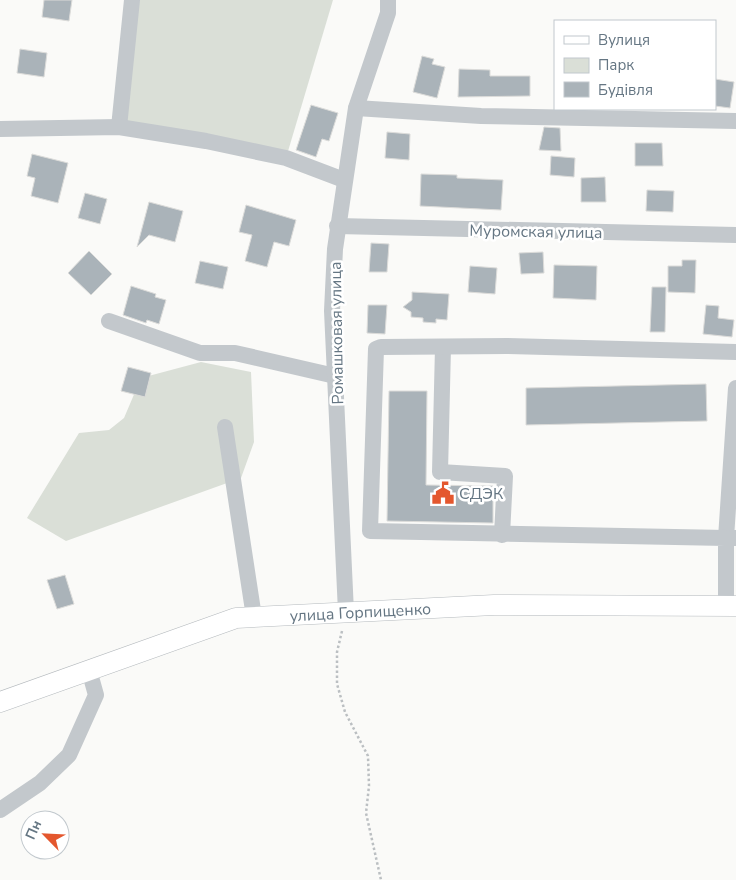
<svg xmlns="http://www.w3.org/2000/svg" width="736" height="880" font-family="'Nunito Sans',sans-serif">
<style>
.green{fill:#dadfd7}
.building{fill:#aab3b9;stroke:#dcdcda}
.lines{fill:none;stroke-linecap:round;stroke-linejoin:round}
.major-casing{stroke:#b5babe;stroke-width:21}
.path{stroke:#bbbfc2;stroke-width:2.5;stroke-dasharray:2.5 2.5;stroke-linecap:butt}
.minor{stroke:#c3c8cc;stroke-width:16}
.major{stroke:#fff;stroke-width:20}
.labels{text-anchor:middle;stroke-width:5;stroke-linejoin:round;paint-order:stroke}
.street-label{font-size:16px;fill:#657683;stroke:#fff}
.poi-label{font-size:16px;fill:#657683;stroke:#fff;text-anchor:start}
</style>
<rect width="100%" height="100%" fill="#fafaf8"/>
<g class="green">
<path d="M 132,0 L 333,0 L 286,158 L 119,127 Z"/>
<path d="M 201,362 L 251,372 L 254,442 L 241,478 L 66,541 L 27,518 L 79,433 L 109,430 L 124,418 L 141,378 Z"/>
</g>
<g class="building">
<path d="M 44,0 L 72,0 L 69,21 L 42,17 Z"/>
<path d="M 20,49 L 47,53 L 44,77 L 17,73 Z"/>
<path d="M 422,56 L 434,59 L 432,64 L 445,67 L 437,98 L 413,92 Z"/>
<path d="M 459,69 L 490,70 L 490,76 L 530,76 L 530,96 L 458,97 Z"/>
<path d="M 715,79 L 734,82 L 730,108 L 715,106 Z"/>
<path d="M 311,105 L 338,113 L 329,141 L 322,139 L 316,157 L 296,150 Z"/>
<path d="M 544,127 L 560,128 L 561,151 L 539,150 Z"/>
<path d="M 387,132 L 410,134 L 409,160 L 385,158 Z"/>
<path d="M 635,143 L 662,143 L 663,166 L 635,166 Z"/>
<path d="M 32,154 L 68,163 L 58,203 L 31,196 L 35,178 L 27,176 Z"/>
<path d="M 551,156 L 575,158 L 574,177 L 550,175 Z"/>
<path d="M 421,174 L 457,175 L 457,178 L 503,180 L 501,210 L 420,206 Z"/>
<path d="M 605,177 L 606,202 L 581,202 L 581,178 Z"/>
<path d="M 647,190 L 674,191 L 673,212 L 646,211 Z"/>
<path d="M 85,193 L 107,199 L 100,224 L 78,218 Z"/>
<path d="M 149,202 L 183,211 L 175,242 L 149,235 L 137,247 Z"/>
<path d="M 246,205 L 296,220 L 289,246 L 274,242 L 267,267 L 245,261 L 252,235 L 239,232 Z"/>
<path d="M 371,243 L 389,244 L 387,272 L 369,272 Z"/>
<path d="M 89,251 L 112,274 L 91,295 L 68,273 Z"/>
<path d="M 543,252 L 544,273 L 521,274 L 519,253 Z"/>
<path d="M 682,260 L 696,260 L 695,293 L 668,292 L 668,266 L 682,266 Z"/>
<path d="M 200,261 L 228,267 L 223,289 L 195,283 Z"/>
<path d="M 554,265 L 597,266 L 596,300 L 553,298 Z"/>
<path d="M 470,266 L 497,268 L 495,294 L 468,292 Z"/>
<path d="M 131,286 L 156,294 L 155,297 L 166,300 L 159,324 L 147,320 L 146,323 L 123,315 Z"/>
<path d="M 652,287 L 666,287 L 665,332 L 650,332 Z"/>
<path d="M 412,292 L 449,294 L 447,320 L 436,319 L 436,323 L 423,322 L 423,318 L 411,317 L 411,312 L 403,307 L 412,300 Z"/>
<path d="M 368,305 L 387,305 L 385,334 L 367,333 Z"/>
<path d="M 706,305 L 719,306 L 718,318 L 734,320 L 732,337 L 703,334 Z"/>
<path d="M 128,367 L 151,373 L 145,397 L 121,391 Z"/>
<path d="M 706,384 L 707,421 L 526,425 L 526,388 Z"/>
<path d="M 389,391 L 427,391 L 426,485 L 493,486 L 493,523 L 387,521 Z"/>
<path d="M 65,575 L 74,604 L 57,609 L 47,580 Z"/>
</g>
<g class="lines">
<defs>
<g id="major">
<path id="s1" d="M 0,702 L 236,618 L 494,605 L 736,606"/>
</g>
</defs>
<use href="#major" class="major-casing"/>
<path class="path" d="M 342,631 L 337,652 L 337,684 L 345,712 L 368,756 L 369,786 L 366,813 L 381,880"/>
<g class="minor">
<path d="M 356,108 L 481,116 L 736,121"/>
<path d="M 119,127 L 132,0"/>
<path d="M 0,129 L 119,127 L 206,141 L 286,158 L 344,180"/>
<path d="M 337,226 L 736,235"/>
<path d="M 109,321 L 200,353 L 235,353 L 335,376"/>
<path d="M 443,347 L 440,472 L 505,476 L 502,535"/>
<path d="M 736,388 L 726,538 L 736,538"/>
<path d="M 225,427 L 254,617"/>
<path d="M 726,606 L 726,538 L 370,531 L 376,349 L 381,347 L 507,346 L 736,352"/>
<path d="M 346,612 L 332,311 L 335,249 L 356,108 L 388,13 L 388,0"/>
<path d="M 0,810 L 40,783 L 69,755 L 96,695 L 89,670"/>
</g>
<use href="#major" class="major"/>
</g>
<defs>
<symbol id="civic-bare" viewBox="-9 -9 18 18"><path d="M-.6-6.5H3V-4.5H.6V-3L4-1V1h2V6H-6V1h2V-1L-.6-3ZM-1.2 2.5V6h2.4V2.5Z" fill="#e4572e" stroke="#fff" stroke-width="2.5" paint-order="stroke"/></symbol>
</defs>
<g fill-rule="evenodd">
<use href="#civic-bare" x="427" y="477" width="32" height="32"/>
</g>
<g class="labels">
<g class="street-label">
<text transform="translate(536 231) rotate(1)" y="6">Муромская улица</text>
<text transform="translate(336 333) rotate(-91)" y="6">Ромашковая улица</text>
<text dy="6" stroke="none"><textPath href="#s1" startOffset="375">улица Горпищенко</textPath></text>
</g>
<g class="poi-label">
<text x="459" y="499">СДЭК</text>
</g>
</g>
<rect x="554" y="20" width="162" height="90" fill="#ffffff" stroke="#c1c8cd"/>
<rect x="564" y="36" width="25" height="8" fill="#ffffff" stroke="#c1c8cd"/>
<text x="598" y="45" font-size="15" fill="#657683">Вулиця</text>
<rect x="564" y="58" width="25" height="15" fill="#dadfd7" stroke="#c1c8cd"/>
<text x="598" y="70" font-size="15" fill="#657683">Парк</text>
<rect x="564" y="82" width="25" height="15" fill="#aab3b9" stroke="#c1c8cd"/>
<text x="598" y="95" font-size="15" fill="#657683">Будівля</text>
<g transform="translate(45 835) rotate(294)"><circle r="24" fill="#ffffff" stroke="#c1c8cd"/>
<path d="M0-4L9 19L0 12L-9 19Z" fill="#e4572e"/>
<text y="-8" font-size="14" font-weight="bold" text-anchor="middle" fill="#657683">Пн</text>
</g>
</svg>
